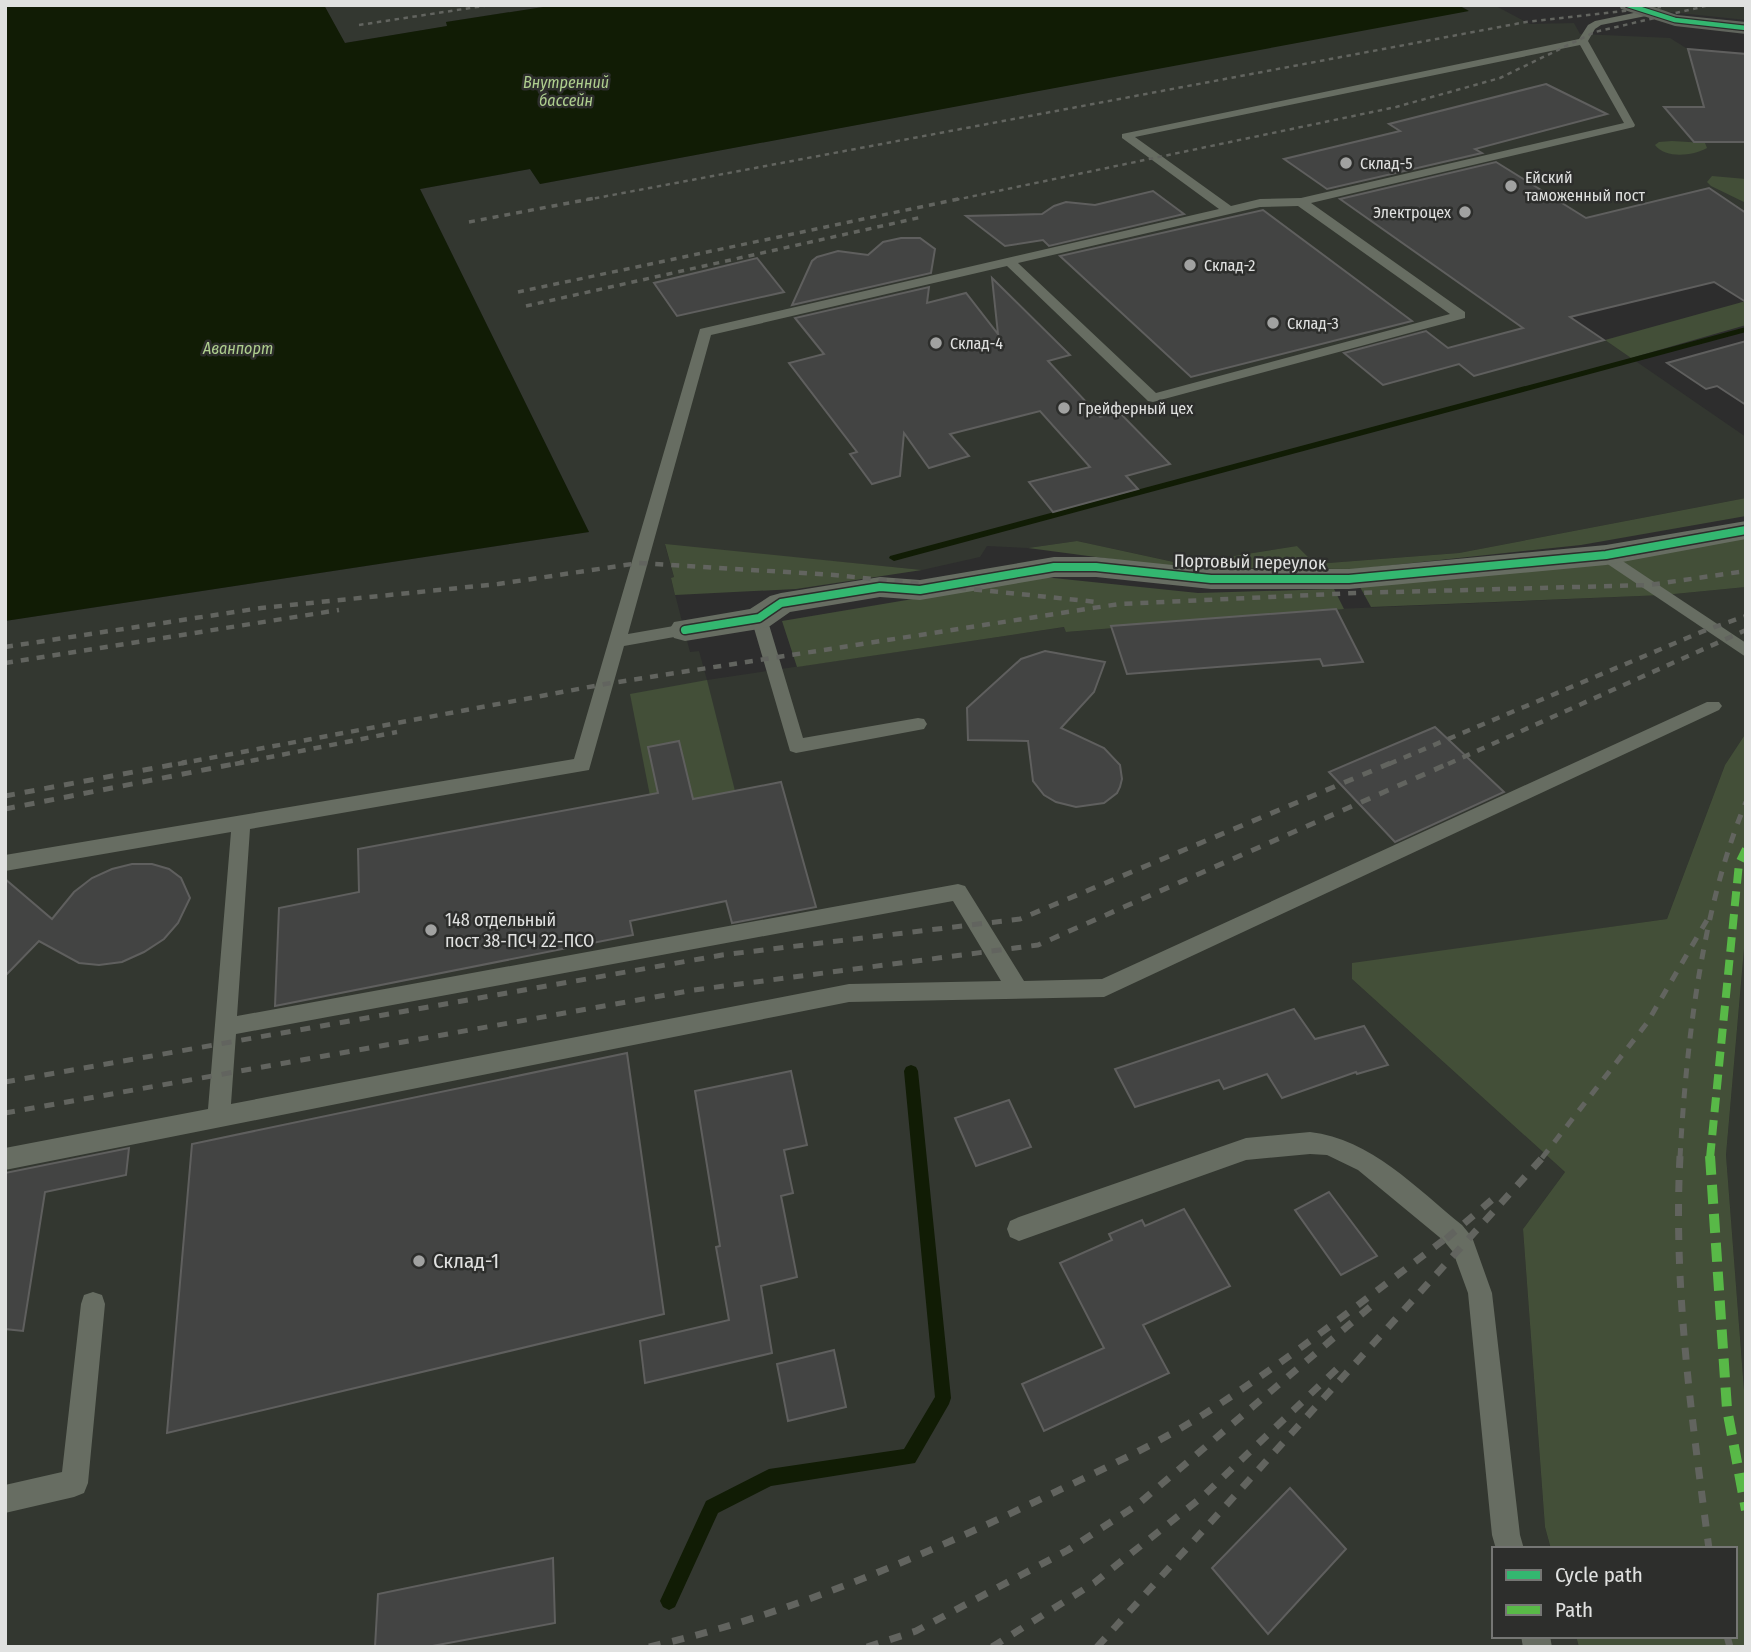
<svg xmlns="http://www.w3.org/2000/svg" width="1751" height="1652" font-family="'Fira Sans Condensed',sans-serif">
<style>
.built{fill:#333730}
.green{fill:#434f38}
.water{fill:#111c05}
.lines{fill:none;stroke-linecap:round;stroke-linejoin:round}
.stream{fill:#111c05;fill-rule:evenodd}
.building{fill:#434443;stroke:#5f5f5e;stroke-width:2}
.lane{fill:#676d62;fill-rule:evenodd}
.street{fill:#676d62;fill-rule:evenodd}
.secondary{fill:#60645c;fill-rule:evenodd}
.rail-far4{stroke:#62645f;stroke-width:2.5;stroke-dasharray:4.5 4.5;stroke-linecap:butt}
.rail-far3{stroke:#62645f;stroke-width:3.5;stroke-dasharray:6 6;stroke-linecap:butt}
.rail-far2{stroke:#62645f;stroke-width:4.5;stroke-dasharray:8 8;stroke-linecap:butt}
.rail-far1{stroke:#62645f;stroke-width:5;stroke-dasharray:10 10;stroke-linecap:butt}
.rail{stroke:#62645f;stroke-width:7;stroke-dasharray:12 12;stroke-linecap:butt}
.quiet-far1{stroke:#58b947;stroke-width:8;stroke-dasharray:15 8;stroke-linecap:butt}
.quiet{stroke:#58b947;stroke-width:10;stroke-dasharray:19 10;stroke-linecap:butt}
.cycleway-far1-casing{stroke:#2d2e2c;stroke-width:7}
.cycleway-casing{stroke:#2d2e2c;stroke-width:11}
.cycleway-far1{stroke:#33b770;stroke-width:4.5}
.cycleway{stroke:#33b770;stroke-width:8}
.poi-dot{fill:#a1a2a1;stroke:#2d2e2c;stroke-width:2.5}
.labels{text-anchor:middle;stroke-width:5;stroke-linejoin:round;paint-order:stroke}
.far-water-label{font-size:16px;font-style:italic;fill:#aece8e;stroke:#2d2e2c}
.far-poi-label{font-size:16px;fill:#e0e1e0;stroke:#2d2e2c;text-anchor:start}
.street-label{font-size:18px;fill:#e0e1e0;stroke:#2d2e2c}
.poi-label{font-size:18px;fill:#e0e1e0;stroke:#2d2e2c;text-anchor:start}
.near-poi-label{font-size:21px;fill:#e0e1e0;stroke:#2d2e2c;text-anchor:start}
</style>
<rect width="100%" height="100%" fill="#2d2d2d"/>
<g class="built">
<path d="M 324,5 L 556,5 L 446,22 L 448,26 L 344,43 Z"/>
<path d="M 1458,5 L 1494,5 L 1530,24 L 1574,23 L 1580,34 L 1670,38 L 1686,48 L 1746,54 L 1746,255 L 1498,280 L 1590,344 L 1605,340 L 1746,437 L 1746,498 L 1459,553 L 1315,564 L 1297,546 L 1183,564 L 1077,541 L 1028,548 L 987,546 L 980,557 L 922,570 L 665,545 L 674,577 L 671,579 L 690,652 L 699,651 L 707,680 L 1065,627 L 1067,632 L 1336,609 L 1664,595 L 1746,587 L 1746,733 L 1725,765 L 1667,919 L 1352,964 L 1352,979 L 1565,1172 L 1523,1229 L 1545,1527 L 1551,1549 L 1494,1549 L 1494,1636 L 1576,1636 L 1579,1647 L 5,1647 L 5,621 L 589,532 L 420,189 L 530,169 L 540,184 L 1468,10 Z"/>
<path d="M 1644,5 L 1746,5 L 1746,20 L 1660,11 Z"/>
<path d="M 1746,926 L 1746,1416 L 1726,1155 Z"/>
</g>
<g class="green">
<path d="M 1672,141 L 1705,143 L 1707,148 C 1692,156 1666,159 1655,145 L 1659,142 Z"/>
<path d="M 1712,176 L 1746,179 L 1746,203 L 1711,186 L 1707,182 Z"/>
<path d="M 1746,301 L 1746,325 L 1631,358 L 1605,340 Z"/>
<path d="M 1746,498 L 1746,516 L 1581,545 L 1356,569 L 1179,568 L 1028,548 L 1077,541 L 1183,564 L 1297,546 L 1315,564 L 1459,553 Z"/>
<path d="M 1746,537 L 1746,587 L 1664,595 L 1371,607 L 1360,587 Z"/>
<path d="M 665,544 L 922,570 L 796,589 L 675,595 L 671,578 L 674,577 Z"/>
<path d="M 1044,577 L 1198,593 L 1334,589 L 1344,609 L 1066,632 L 1064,627 L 797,667 L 782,621 Z"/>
<path d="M 707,680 L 735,791 L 652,806 L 630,694 Z"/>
<path d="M 1746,733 L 1746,926 L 1726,1155 L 1746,1416 L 1746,1647 L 1579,1647 L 1576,1636 L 1735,1636 L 1735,1549 L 1551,1549 L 1545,1527 L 1523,1229 L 1565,1172 L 1352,979 L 1352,963 L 1667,919 L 1725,765 Z"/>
</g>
<path class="water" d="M 5,5 L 324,5 L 345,43 L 447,26 L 446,22 L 556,5 L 1458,5 L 1469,11 L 540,184 L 530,169 L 420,189 L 589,532 L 5,621 Z"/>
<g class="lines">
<g class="stream">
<path d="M 1746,327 L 1746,332 L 894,561 L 889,558 L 890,556 Z"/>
<path d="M 911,1065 L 916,1067 L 918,1071 L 951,1398 L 949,1404 L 915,1463 L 771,1486 L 718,1513 L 675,1607 L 669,1610 L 663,1607 L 660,1601 L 706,1501 L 769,1469 L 904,1449 L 935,1397 L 904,1071 L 906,1067 Z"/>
</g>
</g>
<g class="building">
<path d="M 1688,49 L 1746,54 L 1746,142 L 1694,142 L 1664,107 L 1704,107 Z"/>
<path d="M 1546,84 L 1607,114 L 1475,149 L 1482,153 L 1327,189 L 1284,159 L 1400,131 L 1389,124 Z"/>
<path d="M 1496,162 L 1586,218 L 1709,188 L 1746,213 L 1746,302 L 1714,282 L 1570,317 L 1604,340 L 1474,376 L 1459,364 L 1383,385 L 1344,353 L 1426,331 L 1448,348 L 1523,328 L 1340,199 Z"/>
<path d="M 1153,191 L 1184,214 L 1049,246 L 1043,240 L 1005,246 L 966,216 L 1042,214 L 1054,206 L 1066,202 L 1095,205 Z"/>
<path d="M 1263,210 L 1412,321 L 1191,377 L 1060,256 Z"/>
<path d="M 901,238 L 920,238 L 935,249 L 931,273 L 792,305 L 812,261 L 817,257 L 838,251 L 868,255 L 883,242 Z"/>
<path d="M 757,258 L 784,292 L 677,316 L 654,283 Z"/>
<path d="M 992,278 L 1070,355 L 1048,361 L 1100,417 L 1119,412 L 1170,464 L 1126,476 L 1138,489 L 1053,512 L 1029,482 L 1090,467 L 1040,411 L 950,434 L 969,456 L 929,468 L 904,433 L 900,476 L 872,484 L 850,454 L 857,452 L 789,363 L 824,354 L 795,318 L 929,287 L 927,303 L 966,293 L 998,334 Z"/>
<path d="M 1746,341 L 1746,405 L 1717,386 L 1706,389 L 1667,363 Z"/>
<path d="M 1336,609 L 1363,662 L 1323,666 L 1320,659 L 1127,674 L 1111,626 Z"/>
<path d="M 1045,651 L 1105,662 L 1094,692 L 1061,728 L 1104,748 L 1120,765 L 1122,779 L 1120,787 L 1117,793 L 1104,803 L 1076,807 L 1056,802 L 1044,795 L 1033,781 L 1028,741 L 968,740 L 967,708 L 1021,659 Z"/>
<path d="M 1435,727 L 1504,792 L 1395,842 L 1329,772 Z"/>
<path d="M 679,741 L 693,799 L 781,782 L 816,907 L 732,923 L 726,901 L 630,921 L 633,935 L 275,1006 L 279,908 L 359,892 L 358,849 L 658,793 L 648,747 Z"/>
<path d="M 132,864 L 152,864 L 169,869 L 181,878 L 190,898 L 178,923 L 164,939 L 144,952 L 122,962 L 99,965 L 79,963 L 39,941 L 5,976 L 5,879 L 52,919 L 74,892 L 92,878 L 112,869 Z"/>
<path d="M 1294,1009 L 1315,1039 L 1364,1026 L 1388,1065 L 1357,1074 L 1356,1072 L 1282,1098 L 1267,1074 L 1224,1089 L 1219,1080 L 1135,1107 L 1115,1069 Z"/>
<path d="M 627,1053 L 664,1314 L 167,1433 L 192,1144 Z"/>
<path d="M 791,1071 L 807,1145 L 784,1150 L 793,1193 L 781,1196 L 797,1277 L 761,1286 L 772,1353 L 645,1383 L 640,1341 L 729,1320 L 716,1247 L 720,1246 L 695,1091 Z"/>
<path d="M 1009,1100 L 1031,1147 L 976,1166 L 955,1118 Z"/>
<path d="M 129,1148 L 126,1175 L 45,1192 L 23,1331 L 5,1329 L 5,1173 Z"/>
<path d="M 1329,1192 L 1377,1256 L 1341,1275 L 1295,1210 Z"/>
<path d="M 1184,1209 L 1230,1286 L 1143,1325 L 1169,1373 L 1044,1431 L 1022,1384 L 1104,1348 L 1060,1263 L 1112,1240 L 1109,1234 L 1142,1220 L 1145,1226 Z"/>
<path d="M 834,1350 L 846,1407 L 788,1421 L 777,1364 Z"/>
<path d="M 1290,1488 L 1346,1549 L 1268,1634 L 1212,1568 Z"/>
<path d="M 553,1558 L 555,1623 L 427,1647 L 375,1647 L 378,1594 Z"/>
</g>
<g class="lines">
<g class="lane">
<path d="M 1648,10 L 1651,11 L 1651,15 L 1601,25 L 1595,29 L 1588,41 L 1635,125 L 1634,127 L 1311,203 L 1465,312 L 1465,318 L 1153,402 L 1148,401 L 1007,266 L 711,335 L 628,634 L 685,624 L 693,630 L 691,634 L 624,646 L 589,770 L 250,829 L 237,1016 L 958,884 L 965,886 L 1024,981 L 1102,979 L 1707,702 L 1719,702 L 1722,706 L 1719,710 L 1104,997 L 849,1002 L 5,1170 L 5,1148 L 208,1109 L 231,832 L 5,871 L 5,855 L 574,759 L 700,329 L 1219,209 L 1122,138 L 1122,134 L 1579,39 L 1588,25 L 1595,21 ZM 1580,45 L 1624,123 L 1301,198 L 1260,199 L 1231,206 L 1135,137 ZM 1298,206 L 1450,314 L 1156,393 L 1018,263 L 1260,207 ZM 953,901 L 1001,981 L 849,984 L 231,1104 L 236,1034 Z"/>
<path d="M 1606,550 L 1746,643 L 1746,657 L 1600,559 L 1598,555 L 1600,551 Z"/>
<path d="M 759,612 L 767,618 L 803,738 L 918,718 L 924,719 L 927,724 L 924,729 L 796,753 L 790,751 L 751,618 Z"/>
<path d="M 1310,1132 C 1371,1139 1416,1188 1462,1225 L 1472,1237 L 1492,1293 L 1520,1535 L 1524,1549 L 1496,1549 L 1492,1535 L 1468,1293 L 1453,1252 L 1444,1241 L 1358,1170 L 1327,1155 L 1310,1154 L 1246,1160 L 1019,1241 L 1010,1237 L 1007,1229 L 1010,1221 L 1019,1217 L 1246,1138 Z"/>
<path d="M 93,1292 L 102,1295 L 105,1304 L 88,1483 L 84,1493 L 74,1497 L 5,1513 L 5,1485 L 62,1472 L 81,1304 L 84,1295 Z"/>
<path d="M 1521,1636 L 1550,1636 L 1552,1647 L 1523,1647 Z"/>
</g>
<path class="street" d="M 1746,521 L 1746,539 L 1606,565 L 1349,589 L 1211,589 L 1096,577 L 1054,577 L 920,600 L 880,597 L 790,612 L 770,626 L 759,629 L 685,641 L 674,638 L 669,630 L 674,622 L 750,609 L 770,596 L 781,593 L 880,577 L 920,580 L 1054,557 L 1096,557 L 1211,569 L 1349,569 L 1606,545 Z"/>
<path class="secondary" d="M 1619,5 L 1648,5 L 1677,15 L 1746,22 L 1746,34 L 1675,26 L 1621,9 Z"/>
<g class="rail-far4">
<path d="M 359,25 L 490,5"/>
<path d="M 586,200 L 1526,22 L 1661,7"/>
<path d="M 955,200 L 1396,107 L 1500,78 L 1595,32 L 1710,5"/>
</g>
<g class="rail-far3">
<path d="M 469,222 L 595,198"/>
<path d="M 518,292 L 963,198"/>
<path d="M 526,306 L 922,217"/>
</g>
<g class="rail-far2">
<path d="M 5,647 L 261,608 L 498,584 L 639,563 L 834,575 L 1097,602"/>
<path d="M 5,663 L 339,610"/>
<path d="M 178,764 L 605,684 L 1119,604 L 1356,593 L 1649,585 L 1746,571"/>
<path d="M 235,764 L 397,732"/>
<path d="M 1389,764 L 1706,630 L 1746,616"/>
<path d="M 1448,764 L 1746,630"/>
</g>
<g class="rail-far1">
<path d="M 5,796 L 187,762"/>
<path d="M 5,809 L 244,762"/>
<path d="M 5,1082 L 722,955 L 1020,919 L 1393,762"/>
<path d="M 5,1113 L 694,990 L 1038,945 L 1452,762"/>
<path d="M 1542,1158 L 1647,1023 L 1707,920"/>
<path d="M 1680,1158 C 1686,1044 1702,907 1746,802"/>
</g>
<g class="rail">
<path d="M 1680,1156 C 1673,1287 1692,1419 1709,1549"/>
<path d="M 1446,1239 L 1494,1198"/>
<path d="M 1727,1636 L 1730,1647"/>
<path d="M 649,1647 C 788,1615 921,1557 1049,1495 C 1103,1469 1159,1443 1209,1411 C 1294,1356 1373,1293 1453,1233"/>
<path d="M 867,1647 L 916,1631 L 1068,1550 L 1137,1505 L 1370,1307"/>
<path d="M 992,1647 L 1094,1583 L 1202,1497 L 1339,1367"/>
<path d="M 1097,1647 L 1544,1156"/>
</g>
<path class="quiet-far1" d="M 1710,1158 L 1739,863 L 1746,849"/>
<path class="quiet" d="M 1710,1156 L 1727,1409 L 1746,1510"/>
<defs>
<path id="cycleway-far1" d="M 1628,5 L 1675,20 L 1746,28"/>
<path id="cycleway" d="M 685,630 L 759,618 L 781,603 L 880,587 L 920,590 L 1054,567 L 1096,567 L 1211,579 L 1349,579 L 1606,555 L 1746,530"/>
</defs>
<use href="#cycleway-far1" class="cycleway-far1-casing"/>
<use href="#cycleway" class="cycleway-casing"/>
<use href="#cycleway-far1" class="cycleway-far1"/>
<use href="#cycleway" class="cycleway"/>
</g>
<g class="poi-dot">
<circle cx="1346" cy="163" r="7"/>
<circle cx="1511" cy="186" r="7"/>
<circle cx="1465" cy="212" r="7"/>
<circle cx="1190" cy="265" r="7"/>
<circle cx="1273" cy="323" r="7"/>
<circle cx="936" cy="343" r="7"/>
<circle cx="1064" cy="408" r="7"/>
<circle cx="431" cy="930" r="7"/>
<circle cx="419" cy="1261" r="7"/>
</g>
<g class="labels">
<g class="far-water-label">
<text x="566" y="88">Внутренний<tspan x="566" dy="18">бассейн</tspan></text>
<text x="238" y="354">Аванпорт</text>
</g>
<g class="far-poi-label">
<text x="1360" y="169">Склад-5</text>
<text x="1525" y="183">Ейский<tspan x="1525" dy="18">таможенный пост</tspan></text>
<text x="1451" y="218" text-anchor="end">Электроцех</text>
<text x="1204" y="271">Склад-2</text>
<text x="1287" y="329">Склад-3</text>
<text x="950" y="349">Склад-4</text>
<text x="1078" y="414">Грейферный цех</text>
</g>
<g class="street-label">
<text transform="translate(1250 562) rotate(1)" y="6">Портовый переулок</text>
</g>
<g class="poi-label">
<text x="445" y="926">148 отдельный<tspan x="445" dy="21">пост 38-ПСЧ 22-ПСО</tspan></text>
</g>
<g class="near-poi-label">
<text x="433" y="1268">Склад-1</text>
</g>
</g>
<rect width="1751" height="1652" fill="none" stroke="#e0e1e0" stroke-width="14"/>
<rect x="1492" y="1547" width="245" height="91" fill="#2d2e2c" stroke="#757674" stroke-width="2"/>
<rect x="1506" y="1570" width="35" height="10" fill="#33b770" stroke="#757674" stroke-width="2"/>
<text x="1555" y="1582" font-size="21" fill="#e0e1e0">Cycle path</text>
<rect x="1506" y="1605" width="35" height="10" fill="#58b947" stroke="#757674" stroke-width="2"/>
<text x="1555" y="1617" font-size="21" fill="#e0e1e0">Path</text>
</svg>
